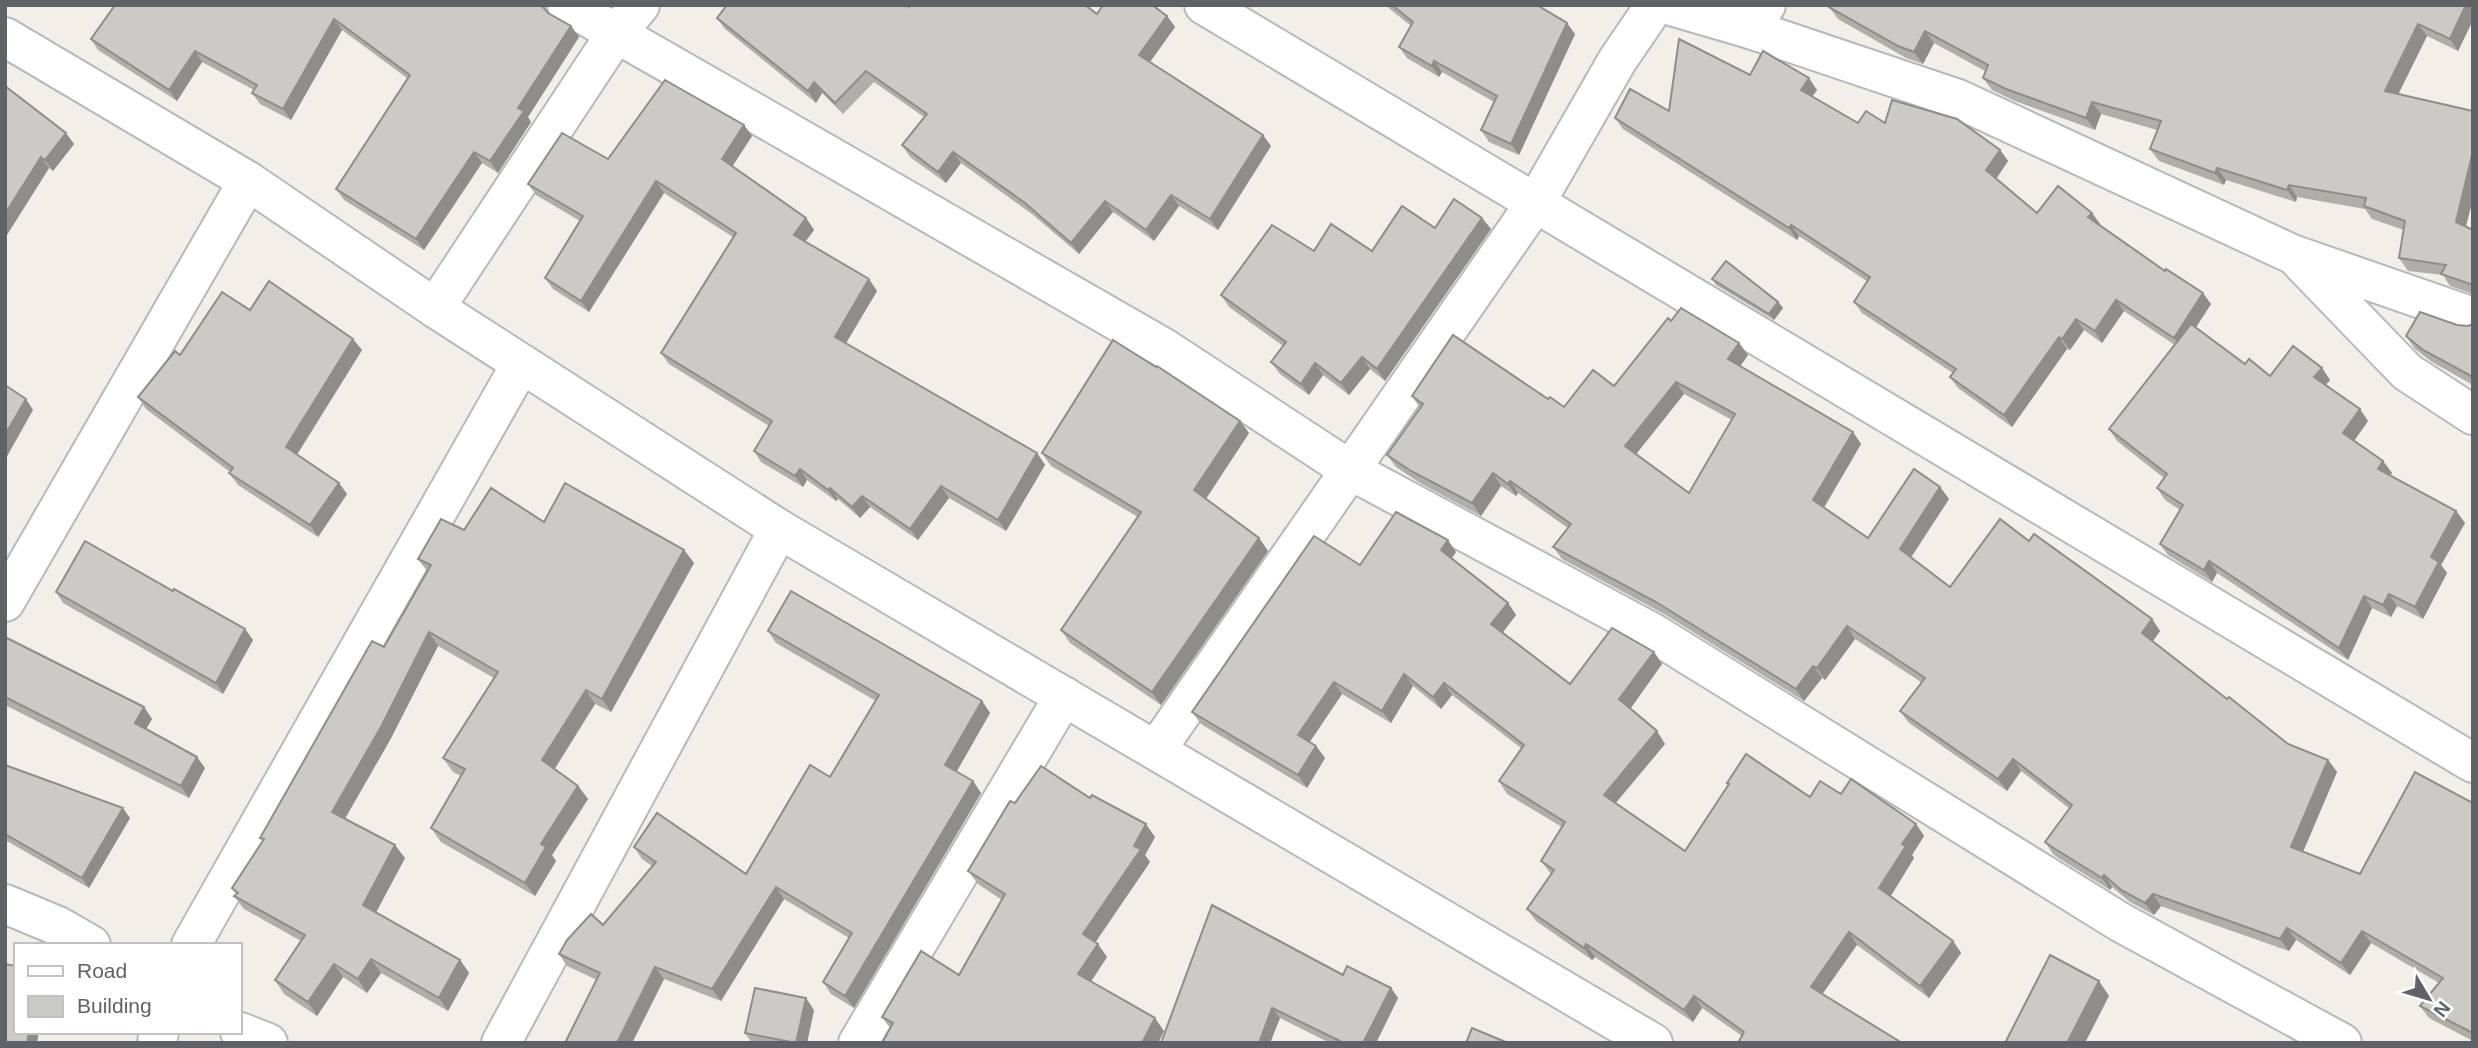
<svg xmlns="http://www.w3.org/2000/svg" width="2478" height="1048" font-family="Helvetica,sans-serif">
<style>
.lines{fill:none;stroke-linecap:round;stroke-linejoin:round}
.street-casing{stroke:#b5b8bc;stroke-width:42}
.street{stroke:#fff;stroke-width:38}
.wall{fill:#afaea9;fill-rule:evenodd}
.shaded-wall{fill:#8f8d8a}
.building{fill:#cccac5;stroke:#8f8d8a;stroke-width:2;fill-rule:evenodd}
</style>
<rect width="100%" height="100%" fill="#f1efe8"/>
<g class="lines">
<defs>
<g id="street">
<path d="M 567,5 L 1164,348 L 1350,470 L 1653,633 L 2120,922 L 2342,1043"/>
<path d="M 1204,5 L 2473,763"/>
<path d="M 1668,5 L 1750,29 L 1766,5"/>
<path d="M 1750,29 L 1958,99 L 2292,254 L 2473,317"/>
<path d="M 5,37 L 248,181 L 435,308 L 779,529 L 1653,1043"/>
<path d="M 2299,260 L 2407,372 L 2473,415"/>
<path d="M 435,308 L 615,35 L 640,5"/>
<path d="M 5,602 L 248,181"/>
<path d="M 1156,750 L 1536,202 L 1617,61 L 1655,5"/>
<path d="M 5,904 L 58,926 L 91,945"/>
<path d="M 191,945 L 521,364"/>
<path d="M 240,1032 L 268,1043"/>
<path d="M 157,1043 L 159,1032"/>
<path d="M 501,1043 L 779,529"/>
<path d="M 858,1043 L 1064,696"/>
</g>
</defs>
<use href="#street" class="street-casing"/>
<use href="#street" class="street"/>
</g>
<g class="wall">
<path d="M 115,5 L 545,5 L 547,12 L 571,26 L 579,37 L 528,117 L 531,122 L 498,173 L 482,163 L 424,250 L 344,200 L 336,189 L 407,78 L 342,30 L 291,120 L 260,104 L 252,93 L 254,90 L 202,62 L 177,101 L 98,50 L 91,39 Z"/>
<path d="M 1385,5 L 1537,5 L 1575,34 L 1519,155 L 1489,142 L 1481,130 L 1494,102 L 1442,72 L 1439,77 L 1407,58 L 1399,47 L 1411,26 Z"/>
<path d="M 2471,5 L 2473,7 L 2473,20 L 2458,51 L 2427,36 L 2398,94 L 2466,227 L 2473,230 L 2473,294 L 2450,286 L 2443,275 L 2408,271 L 2399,258 L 2404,230 L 2372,219 L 2365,209 L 2297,197 L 2296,202 L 2226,180 L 2224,185 L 2159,161 L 2150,149 L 2157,130 L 2101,114 L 2095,130 L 2015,101 L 1992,90 L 1983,78 L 1985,71 L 1934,43 L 1923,64 L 1906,58 L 1838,19 L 1829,7 Z"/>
<path d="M 909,7 L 1167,16 L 1175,27 L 1150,62 L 1271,146 L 1218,230 L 1179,206 L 1154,241 L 1113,212 L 1079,254 L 1032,214 L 961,163 L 946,183 L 910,157 L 902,145 L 924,117 L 874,82 L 843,114 L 822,93 L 816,103 L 725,29 L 717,18 Z"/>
<path d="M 1750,75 L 1817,90 L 1812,96 L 1858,123 L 1885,123 L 2000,150 L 2008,161 L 1996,179 L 2037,213 L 2092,213 L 2100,224 L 2099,225 L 2211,304 L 2196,327 L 2245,364 L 2270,376 L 2322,368 L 2330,380 L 2325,385 L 2368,421 L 2354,441 L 2383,461 L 2392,473 L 2390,475 L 2456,511 L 2465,523 L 2441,565 L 2447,573 L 2423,619 L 2397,606 L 2391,617 L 2372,608 L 2348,660 L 2217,573 L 2212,582 L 2168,555 L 2160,544 L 2180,510 L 2165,500 L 2157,488 L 2164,478 L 2117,441 L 2109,429 L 2175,345 L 2124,311 L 2102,343 L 2084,330 L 2070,350 L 2067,349 L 2012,427 L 1958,388 L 1950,377 L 1953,373 L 1862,313 L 1854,302 L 1868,282 L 1799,236 L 1797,240 L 1623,129 L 1615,118 L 1669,111 Z"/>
<path d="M 5,86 L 74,144 L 53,171 L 49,168 L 5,238 Z"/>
<path d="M 744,125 L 752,136 L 732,166 L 806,218 L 814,230 L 805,242 L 877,291 L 846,343 L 1037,453 L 1045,465 L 1006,531 L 949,498 L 918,540 L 870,507 L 860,518 L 838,499 L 836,501 L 807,480 L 803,487 L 761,462 L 754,451 L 769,426 L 669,364 L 661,353 L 733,237 L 664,193 L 589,312 L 553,289 L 545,278 L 580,221 L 536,195 L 528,184 L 608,159 Z"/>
<path d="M 1482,218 L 1491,229 L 1385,381 L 1370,369 L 1349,395 L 1323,375 L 1309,395 L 1280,374 L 1271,362 L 1283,346 L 1229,307 L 1221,295 L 1314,251 L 1372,251 L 1435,228 Z"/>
<path d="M 1712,279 L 1778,302 L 1783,308 L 1774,320 L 1716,285 Z"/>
<path d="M 250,310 L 362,350 L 297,455 L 347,494 L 318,537 L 238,485 L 229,473 L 230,472 L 146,409 L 138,397 L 180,355 Z"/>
<path d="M 1671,321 L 1739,343 L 1748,355 L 1740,366 L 1861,444 L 1824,508 L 1868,538 L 1940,487 L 1949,499 L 1911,558 L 1950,587 L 2029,541 L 2152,619 L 2160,631 L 2153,641 L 2227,699 L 2288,744 L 2328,760 L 2337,772 L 2303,851 L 2360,874 L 2473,803 L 2473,1041 L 2429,1018 L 2420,1006 L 2439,983 L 2371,943 L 2350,975 L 2296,940 L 2289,951 L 2161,906 L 2154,915 L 2130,902 L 2112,887 L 2110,890 L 2060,859 L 2053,854 L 2045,842 L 2070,809 L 2021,771 L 2007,791 L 1909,723 L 1900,711 L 1921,682 L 1855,639 L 1825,680 L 1822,678 L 1804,701 L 1664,614 L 1562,559 L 1553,547 L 1568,528 L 1518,493 L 1516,496 L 1501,486 L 1481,516 L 1420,483 L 1396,467 L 1387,455 L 1420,408 L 1412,396 L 1548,399 L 1564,407 L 1614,386 ZM 1684,394 L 1732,420 L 1689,493 L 1636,454 Z"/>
<path d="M 2473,324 L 2473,385 L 2432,362 L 2415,349 L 2406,336 L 2457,325 L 2468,326 Z"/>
<path d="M 1240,421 L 1249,433 L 1206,499 L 1259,538 L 1268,551 L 1161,705 L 1070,643 L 1061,630 L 1138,517 L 1051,466 L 1042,453 Z"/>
<path d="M 544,522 L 684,550 L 694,563 L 611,712 L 595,704 L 555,769 L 578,786 L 588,799 L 552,855 L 556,861 L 535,896 L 441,842 L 431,828 L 461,776 L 453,772 L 443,758 L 494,678 L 438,646 L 390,740 L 345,819 L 405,858 L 376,912 L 460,960 L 469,973 L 448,1011 L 381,973 L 367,993 L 343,977 L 317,1016 L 284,994 L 275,980 L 301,941 L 244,909 L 234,896 L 236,894 L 232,888 L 263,841 L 260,838 L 384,647 L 427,571 L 418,559 L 464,530 Z"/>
<path d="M 1456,552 L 1452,558 L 1508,603 L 1516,615 L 1503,632 L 1570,684 L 1654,652 L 1662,664 L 1630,709 L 1665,744 L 1616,803 L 1685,851 L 1729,785 L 1727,783 L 1810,797 L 1841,794 L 1916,824 L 1924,836 L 1912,855 L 1914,858 L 1891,896 L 1953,941 L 1961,953 L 1929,998 L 1857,945 L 1742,1036 L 1702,1008 L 1693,1022 L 1595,957 L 1592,960 L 1536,921 L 1527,909 L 1551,874 L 1541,861 L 1562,827 L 1507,794 L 1499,781 L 1521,748 L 1452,695 L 1441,709 L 1413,686 L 1391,723 L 1342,694 L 1310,742 L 1316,746 L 1325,758 L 1307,788 L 1201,724 L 1192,712 L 1360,565 Z"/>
<path d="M 173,591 L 245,629 L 253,640 L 223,694 L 63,603 L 56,592 Z"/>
<path d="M 768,631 L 982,701 L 990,713 L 956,772 L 973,781 L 981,793 L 854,1008 L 831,994 L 823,982 L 849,938 L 784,899 L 721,1001 L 664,979 L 632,1043 L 565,1043 L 597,980 L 567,966 L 559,954 L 603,925 L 652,866 L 642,859 L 634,847 L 746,874 L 830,777 L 876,701 L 776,643 Z"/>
<path d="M 5,637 L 144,707 L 152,719 L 146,729 L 205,768 L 189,798 L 5,705 Z"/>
<path d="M 5,765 L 130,818 L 89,888 L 5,840 Z"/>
<path d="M 1090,798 L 1155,837 L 1145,855 L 1150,862 L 1095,943 L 1107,957 L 1091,982 L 1164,1031 L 1158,1043 L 881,1043 L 890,1028 L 882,1017 L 959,975 L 1002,900 L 978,884 L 968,871 Z"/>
<path d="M 1343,975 L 1391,988 L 1398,998 L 1376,1043 L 1330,1043 L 1280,1018 L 1270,1043 L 1161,1043 Z"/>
<path d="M 814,1010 L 807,1043 L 752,1043 L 745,1033 Z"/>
</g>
<g class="shaded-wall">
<path d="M 2466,5 L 2471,5 L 2473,7 L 2473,20 L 2458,51 L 2450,39 Z"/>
<path d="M 1167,16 L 1175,27 L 1147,66 L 1139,55 Z"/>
<path d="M 334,19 L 342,30 L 291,120 L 283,109 Z"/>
<path d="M 1567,23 L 1575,34 L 1519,155 L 1511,144 Z"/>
<path d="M 2418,24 L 2427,36 L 2394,103 L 2385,91 Z"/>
<path d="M 571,26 L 579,37 L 528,117 L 531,122 L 498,173 L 490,161 L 518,108 Z"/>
<path d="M 1925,31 L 1934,43 L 1923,64 L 1914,52 Z"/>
<path d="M 195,51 L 202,62 L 177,101 L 169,90 Z"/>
<path d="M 1434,61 L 1442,72 L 1439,77 L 1432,66 Z"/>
<path d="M 1809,78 L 1817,90 L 1809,101 L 1801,90 Z"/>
<path d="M 814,82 L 822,93 L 816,103 L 808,91 Z"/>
<path d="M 2092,102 L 2101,114 L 2095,130 L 2086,118 Z"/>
<path d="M 744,125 L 752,136 L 730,170 L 722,159 Z"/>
<path d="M 66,133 L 74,144 L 53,171 L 45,160 Z"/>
<path d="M 1263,135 L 1271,146 L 1218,230 L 1210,219 Z"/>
<path d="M 2000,150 L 2008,161 L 1994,182 L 1986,170 Z"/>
<path d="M 2473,151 L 2473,199 L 2464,234 L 2456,222 Z"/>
<path d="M 474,152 L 482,163 L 424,250 L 416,239 Z"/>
<path d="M 953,152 L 961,163 L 946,183 L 938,172 Z"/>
<path d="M 41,157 L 49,168 L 5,238 L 5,214 Z"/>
<path d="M 2217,168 L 2226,180 L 2224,185 L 2215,173 Z"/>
<path d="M 656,181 L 664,193 L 589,312 L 581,301 Z"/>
<path d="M 2289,185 L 2297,197 L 2296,202 L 2287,190 Z"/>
<path d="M 1171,195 L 1179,206 L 1154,241 L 1146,230 Z"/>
<path d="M 1105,201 L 1113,212 L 1079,254 L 1071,243 Z"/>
<path d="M 2092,213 L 2100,224 L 2096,229 L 2088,217 Z"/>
<path d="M 806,218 L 814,230 L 802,246 L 794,235 Z"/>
<path d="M 1482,218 L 1491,229 L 1385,381 L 1377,369 Z"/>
<path d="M 1791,225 L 1799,236 L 1797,240 L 1789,228 Z"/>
<path d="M 869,279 L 877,291 L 843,348 L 835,337 Z"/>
<path d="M 2203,293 L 2211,304 L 2182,349 L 2174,338 Z"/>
<path d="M 2116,300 L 2124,311 L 2102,343 L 2095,331 Z"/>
<path d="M 1778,302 L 1783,308 L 1774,320 L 1769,314 Z"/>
<path d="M 2076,319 L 2084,330 L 2070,350 L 2062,339 Z"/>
<path d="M 2059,337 L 2067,349 L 2012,427 L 2004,415 Z"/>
<path d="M 353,339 L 362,350 L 294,459 L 286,447 Z"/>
<path d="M 1739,343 L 1748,355 L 1737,371 L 1728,359 Z"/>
<path d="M 1362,357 L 1370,369 L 1349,395 L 1341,383 Z"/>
<path d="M 1315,363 L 1323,375 L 1309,395 L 1301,384 Z"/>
<path d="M 2322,368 L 2330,380 L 2322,389 L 2314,377 Z"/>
<path d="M 1676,382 L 1684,394 L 1633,458 L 1625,446 Z"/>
<path d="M 26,399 L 33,410 L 5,460 L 5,435 Z"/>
<path d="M 2360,409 L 2368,421 L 2351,445 L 2343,433 Z"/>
<path d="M 1240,421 L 1249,433 L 1203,503 L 1194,490 Z"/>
<path d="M 1853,432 L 1861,444 L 1821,512 L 1813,500 Z"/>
<path d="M 1037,453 L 1045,465 L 1006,531 L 998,520 Z"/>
<path d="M 2383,461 L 2392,473 L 2386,481 L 2378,469 Z"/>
<path d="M 800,469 L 807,480 L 803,487 L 795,476 Z"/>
<path d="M 1493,473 L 1501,486 L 1481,516 L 1472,503 Z"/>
<path d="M 1510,481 L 1518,493 L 1516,496 L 1508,484 Z"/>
<path d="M 339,483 L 347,494 L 318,537 L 310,525 Z"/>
<path d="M 941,486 L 949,498 L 918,540 L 910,529 Z"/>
<path d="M 1940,487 L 1949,499 L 1908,561 L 1900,549 Z"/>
<path d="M 830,488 L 838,499 L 836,501 L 828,490 Z"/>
<path d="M 862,496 L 870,507 L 860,518 L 852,507 Z"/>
<path d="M 2456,511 L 2465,523 L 2441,565 L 2447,573 L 2423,619 L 2415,607 L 2431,557 Z"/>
<path d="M 1259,538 L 1268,551 L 1161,705 L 1152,692 Z"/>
<path d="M 1448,540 L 1456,552 L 1449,562 L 1441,550 Z"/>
<path d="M 684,550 L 694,563 L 611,712 L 602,699 Z"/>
<path d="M 2209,561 L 2217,573 L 2212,582 L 2204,570 Z"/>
<path d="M 2389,594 L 2397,606 L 2391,617 L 2383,605 Z"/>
<path d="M 2364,596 L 2372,608 L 2348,660 L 2339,648 Z"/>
<path d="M 1508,603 L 1516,615 L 1500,636 L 1491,624 Z"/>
<path d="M 2152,619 L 2160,631 L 2150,645 L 2142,633 Z"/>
<path d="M 1847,626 L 1855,639 L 1825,680 L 1817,668 Z"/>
<path d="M 245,629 L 253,640 L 223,694 L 216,683 Z"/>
<path d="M 429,632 L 438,646 L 390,740 L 341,825 L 332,812 Z"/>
<path d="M 1654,652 L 1662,664 L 1628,712 L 1619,699 Z"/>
<path d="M 1813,666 L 1822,678 L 1804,701 L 1796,689 Z"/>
<path d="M 1404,674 L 1413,686 L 1391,723 L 1382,711 Z"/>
<path d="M 1334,682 L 1342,694 L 1306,747 L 1298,735 Z"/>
<path d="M 1444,683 L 1452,695 L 1441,709 L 1433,697 Z"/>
<path d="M 586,690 L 595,704 L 551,774 L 542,760 Z"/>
<path d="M 982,701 L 990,713 L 953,778 L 945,765 Z"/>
<path d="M 144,707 L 152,719 L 143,734 L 135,723 Z"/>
<path d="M 1657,731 L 1665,744 L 1612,807 L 1604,795 Z"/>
<path d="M 1316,746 L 1325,758 L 1307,788 L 1298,775 Z"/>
<path d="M 197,757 L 205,768 L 189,798 L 181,786 Z"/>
<path d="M 2013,759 L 2021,771 L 2007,791 L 1998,779 Z"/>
<path d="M 2328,760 L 2337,772 L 2300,859 L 2291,847 Z"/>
<path d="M 973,781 L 981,793 L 854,1008 L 845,996 Z"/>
<path d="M 578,786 L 588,799 L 552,855 L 556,861 L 535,896 L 525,883 L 541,844 Z"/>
<path d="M 123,808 L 130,818 L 89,888 L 82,878 Z"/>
<path d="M 1146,824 L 1155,837 L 1145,855 L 1150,862 L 1092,947 L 1083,934 Z"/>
<path d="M 1916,824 L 1924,836 L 1912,855 L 1914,858 L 1888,900 L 1879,888 L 1902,844 Z"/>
<path d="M 395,845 L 405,858 L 373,918 L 363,905 Z"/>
<path d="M 2104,875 L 2112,887 L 2110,890 L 2102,878 Z"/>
<path d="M 776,887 L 784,899 L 721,1001 L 712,989 Z"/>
<path d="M 2153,894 L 2161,906 L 2154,915 L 2145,903 Z"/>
<path d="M 2287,928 L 2296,940 L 2289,951 L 2280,939 Z"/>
<path d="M 2362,931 L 2371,943 L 2350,975 L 2341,963 Z"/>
<path d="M 1849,932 L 1857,945 L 1819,999 L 1811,987 Z"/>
<path d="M 1953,941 L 1961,953 L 1929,998 L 1920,986 Z"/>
<path d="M 1098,944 L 1107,957 L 1087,987 L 1078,974 Z"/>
<path d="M 1586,944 L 1595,957 L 1592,960 L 1584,948 Z"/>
<path d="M 371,959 L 381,973 L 367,993 L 358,979 Z"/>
<path d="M 460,960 L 469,973 L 448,1011 L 439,998 Z"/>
<path d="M 334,964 L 343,977 L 317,1016 L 308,1002 Z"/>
<path d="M 655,967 L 664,979 L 632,1043 L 617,1043 Z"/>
<path d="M 2099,981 L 2109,996 L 2085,1043 L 2067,1043 Z"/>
<path d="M 1391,988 L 1398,998 L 1376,1043 L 1363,1043 Z"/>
<path d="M 1694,996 L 1702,1008 L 1693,1022 L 1684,1010 Z"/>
<path d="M 806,998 L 814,1010 L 807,1043 L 796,1043 Z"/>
<path d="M 1272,1008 L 1280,1018 L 1270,1043 L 1259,1043 Z"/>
<path d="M 1155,1018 L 1164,1031 L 1158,1043 L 1142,1043 Z"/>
<path d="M 29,1032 L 39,1032 L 37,1043 L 27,1043 Z"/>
</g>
<g class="building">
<path d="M 115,5 L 541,5 L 548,13 L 571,26 L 518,108 L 524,111 L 490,161 L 474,152 L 416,239 L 336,189 L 410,75 L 334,19 L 283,109 L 252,93 L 257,85 L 195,51 L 169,90 L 91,39 Z"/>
<path d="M 727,5 L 907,5 L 909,7 L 910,5 L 1085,5 L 1097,14 L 1103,5 L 1152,5 L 1167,16 L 1139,55 L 1263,135 L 1210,219 L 1171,195 L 1146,230 L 1105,201 L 1071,243 L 1025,203 L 953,152 L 938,172 L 902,145 L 927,114 L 866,71 L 835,103 L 814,82 L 808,91 L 717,18 Z"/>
<path d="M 1392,5 L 1537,5 L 1567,23 L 1511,144 L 1481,130 L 1497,96 L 1434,61 L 1432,66 L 1399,47 L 1413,22 Z"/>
<path d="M 1830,5 L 2466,5 L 2450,39 L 2418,24 L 2385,91 L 2473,111 L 2473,151 L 2456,222 L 2473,230 L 2473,285 L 2441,274 L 2446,265 L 2399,258 L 2405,221 L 2364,206 L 2366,198 L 2289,185 L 2287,190 L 2217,168 L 2215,173 L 2150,149 L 2161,121 L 2092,102 L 2086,118 L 2006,89 L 1983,78 L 1988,65 L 1925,31 L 1914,52 L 1898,46 L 1829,7 Z"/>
<path d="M 1679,39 L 1750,75 L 1763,51 L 1809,78 L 1801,90 L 1858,123 L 1866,111 L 1885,123 L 1892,100 L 1957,119 L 2000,150 L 1986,170 L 2037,213 L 2058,186 L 2092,213 L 2088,217 L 2165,271 L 2166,269 L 2203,293 L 2174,338 L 2116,300 L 2095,331 L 2076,319 L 2062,339 L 2059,337 L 2004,415 L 1950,377 L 1956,369 L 1854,302 L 1870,277 L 1791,225 L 1789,228 L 1615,118 L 1630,89 L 1669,111 Z"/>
<path d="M 665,80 L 744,125 L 722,159 L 806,218 L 794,235 L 869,279 L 835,337 L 1037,453 L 998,520 L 941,486 L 910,529 L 862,496 L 852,507 L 830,488 L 828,490 L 800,469 L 795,476 L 754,451 L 772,421 L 661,353 L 736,233 L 656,181 L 581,301 L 545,278 L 583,216 L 528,184 L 562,133 L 608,159 Z"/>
<path d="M 5,86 L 66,133 L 45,160 L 41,157 L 5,214 Z"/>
<path d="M 1454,199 L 1482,218 L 1377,369 L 1362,357 L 1341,383 L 1315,363 L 1301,384 L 1271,362 L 1286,342 L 1221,295 L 1272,225 L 1314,251 L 1331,224 L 1372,251 L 1402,206 L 1435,228 Z"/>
<path d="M 1726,261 L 1778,302 L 1769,314 L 1712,279 Z"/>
<path d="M 269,281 L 353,339 L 286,447 L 339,483 L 310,525 L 229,473 L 233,468 L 138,397 L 175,351 L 180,355 L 222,292 L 250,310 Z"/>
<path d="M 1681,308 L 1739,343 L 1728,359 L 1853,432 L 1813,500 L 1868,538 L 1914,469 L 1940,487 L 1900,549 L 1950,587 L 2000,519 L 2029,541 L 2034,534 L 2152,619 L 2142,633 L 2227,699 L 2229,697 L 2288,744 L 2328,760 L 2291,847 L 2360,874 L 2415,772 L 2473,803 L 2473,1033 L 2420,1006 L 2443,978 L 2362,931 L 2341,963 L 2287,928 L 2280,939 L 2153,894 L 2145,903 L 2121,890 L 2104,875 L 2102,878 L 2052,847 L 2045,842 L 2072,805 L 2013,759 L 1998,779 L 1900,711 L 1925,678 L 1847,626 L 1817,668 L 1813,666 L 1796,689 L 1656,602 L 1553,547 L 1571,524 L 1510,481 L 1508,484 L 1493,473 L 1472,503 L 1411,471 L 1387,455 L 1423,404 L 1412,396 L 1453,335 L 1548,399 L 1550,397 L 1564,407 L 1593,370 L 1614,386 L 1668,318 L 1671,321 ZM 1676,382 L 1735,414 L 1689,493 L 1625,446 Z"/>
<path d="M 2420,312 L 2457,325 L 2468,326 L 2473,324 L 2473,377 L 2423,350 L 2406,336 Z"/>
<path d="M 2191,324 L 2245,364 L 2249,359 L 2270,376 L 2293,346 L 2322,368 L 2314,377 L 2360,409 L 2343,433 L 2383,461 L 2378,469 L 2456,511 L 2431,557 L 2439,562 L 2415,607 L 2389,594 L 2383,605 L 2364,596 L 2339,648 L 2209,561 L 2204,570 L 2160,544 L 2183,505 L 2157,488 L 2167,474 L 2109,429 Z"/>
<path d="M 1113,340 L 1156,367 L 1157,366 L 1240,421 L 1194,490 L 1259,538 L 1152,692 L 1061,630 L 1141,512 L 1042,453 Z"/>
<path d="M 5,385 L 26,399 L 5,435 Z"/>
<path d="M 565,483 L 684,550 L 602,699 L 586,690 L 542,760 L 578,786 L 541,844 L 546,847 L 525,883 L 431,828 L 465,769 L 443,758 L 498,672 L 429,632 L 381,727 L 332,812 L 395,845 L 363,905 L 460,960 L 439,998 L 371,959 L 358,979 L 334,964 L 308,1002 L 275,980 L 305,935 L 234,896 L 238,893 L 232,888 L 264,839 L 260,838 L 372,641 L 384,647 L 431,565 L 418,559 L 441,519 L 464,530 L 491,488 L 544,522 Z"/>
<path d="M 1396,512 L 1448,540 L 1441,550 L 1508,603 L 1491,624 L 1570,684 L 1612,628 L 1654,652 L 1619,699 L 1657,731 L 1604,795 L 1685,851 L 1729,784 L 1727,783 L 1746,754 L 1810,797 L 1820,781 L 1841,794 L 1851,779 L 1916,824 L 1902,844 L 1906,846 L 1879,888 L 1953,941 L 1920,986 L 1849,932 L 1811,987 L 1902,1043 L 1738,1043 L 1744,1032 L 1694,996 L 1684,1010 L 1586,944 L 1584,948 L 1527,909 L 1554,870 L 1541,861 L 1565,822 L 1499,781 L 1524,745 L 1444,683 L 1433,697 L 1404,674 L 1382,711 L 1334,682 L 1298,735 L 1316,746 L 1298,775 L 1192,712 L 1314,536 L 1360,565 Z"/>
<path d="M 85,541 L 173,591 L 174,589 L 245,629 L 216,683 L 56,592 Z"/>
<path d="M 791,591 L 982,701 L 945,765 L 973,781 L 845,996 L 823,982 L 852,933 L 776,887 L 712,989 L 655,967 L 617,1043 L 565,1043 L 600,973 L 559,954 L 567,940 L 591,914 L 603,925 L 656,862 L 634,847 L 657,813 L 746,874 L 810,765 L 830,777 L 879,695 L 768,631 Z"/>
<path d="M 5,637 L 144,707 L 135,723 L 197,757 L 181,786 L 5,697 Z"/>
<path d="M 5,765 L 123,808 L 82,878 L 5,834 Z"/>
<path d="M 1041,766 L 1090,798 L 1092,795 L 1146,824 L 1134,846 L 1141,849 L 1083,934 L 1098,944 L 1078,974 L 1155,1018 L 1142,1043 L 882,1043 L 893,1023 L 882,1017 L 921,951 L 959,975 L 1005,894 L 968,871 L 1010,801 L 1015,803 Z"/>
<path d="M 1212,905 L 1343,975 L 1347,966 L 1391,988 L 1363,1043 L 1344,1043 L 1272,1008 L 1259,1043 L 1161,1043 Z"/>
<path d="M 2050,955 L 2099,981 L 2067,1043 L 2005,1043 Z"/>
<path d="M 5,964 L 16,966 L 16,1032 L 29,1032 L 27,1043 L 5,1043 Z"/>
<path d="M 755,988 L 806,998 L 796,1043 L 745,1033 Z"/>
<path d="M 1472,1028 L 1508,1043 L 1466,1043 Z"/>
</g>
<rect width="2478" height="1048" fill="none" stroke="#5f6368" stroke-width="14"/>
<rect x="14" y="943" width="228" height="91" fill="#ffffff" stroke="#bfc1c3" stroke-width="2"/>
<rect x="28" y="966" width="35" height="10" fill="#ffffff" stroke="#bfc1c3" stroke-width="2"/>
<text x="77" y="978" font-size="21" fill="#5f6368">Road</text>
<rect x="28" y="996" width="35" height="21" fill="#cccac5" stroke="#bfc1c3" stroke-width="2"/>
<text x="77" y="1013" font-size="21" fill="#5f6368">Building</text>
<g transform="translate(2429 999) rotate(128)" stroke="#ffffff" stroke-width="5" paint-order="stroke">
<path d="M0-5L12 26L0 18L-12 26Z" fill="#5f6368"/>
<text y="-10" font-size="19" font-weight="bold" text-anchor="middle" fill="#5f6368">N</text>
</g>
</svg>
